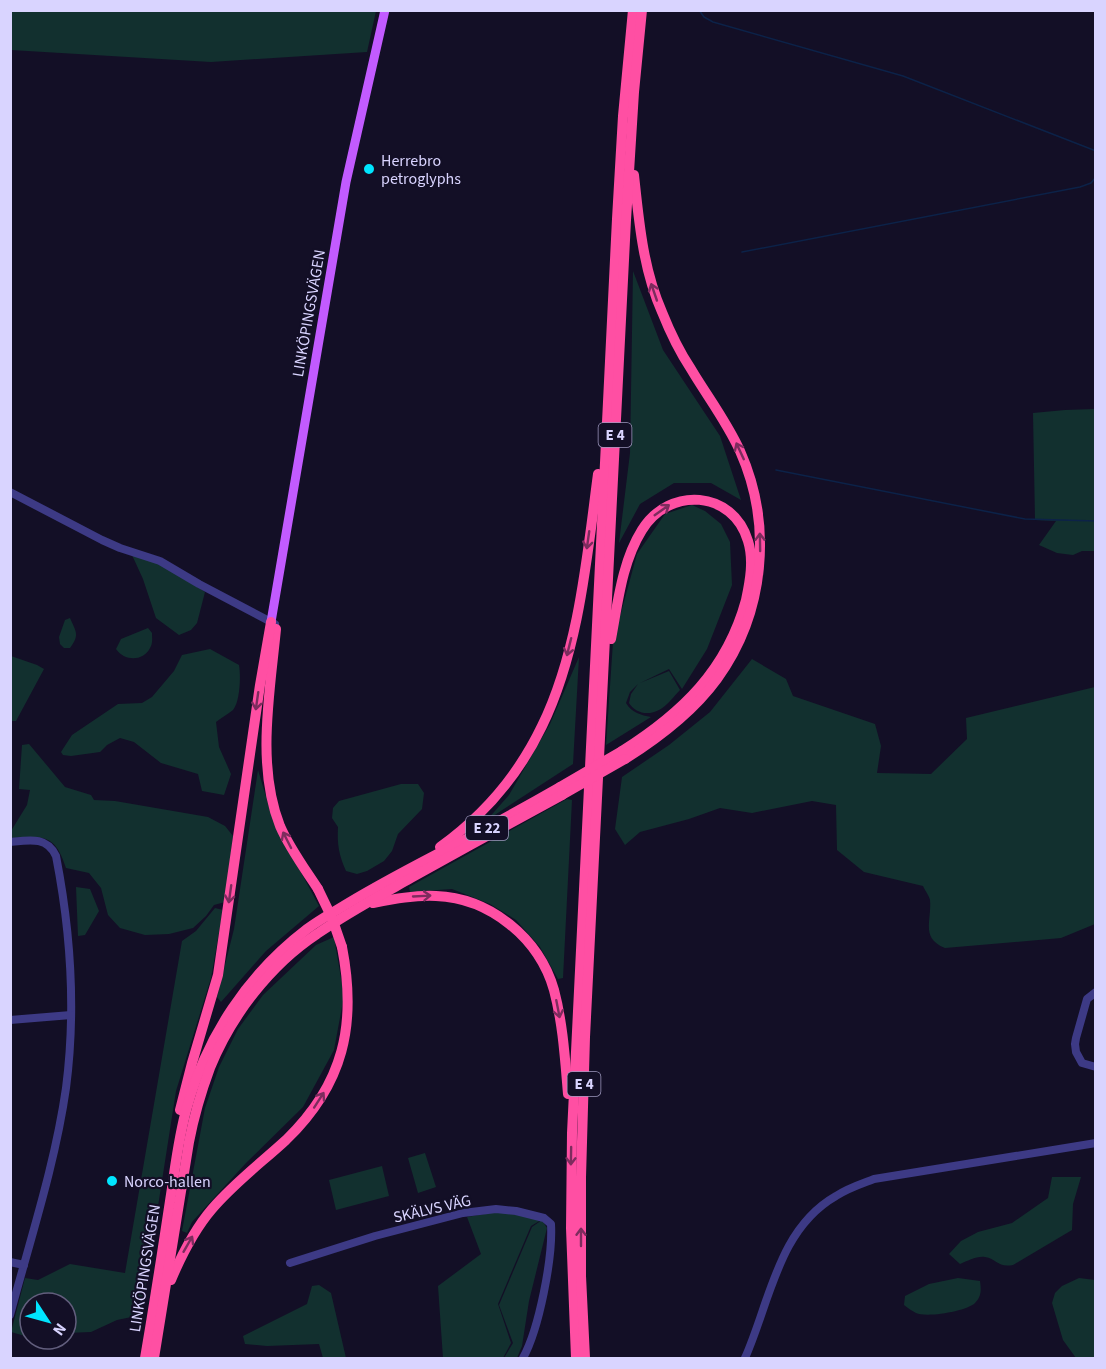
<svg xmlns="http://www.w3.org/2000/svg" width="1106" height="1369" font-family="'Source Sans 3',sans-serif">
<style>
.green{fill:#12302f}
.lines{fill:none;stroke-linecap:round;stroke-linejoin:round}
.stream{stroke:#0c2248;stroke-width:1.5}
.minor{stroke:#3d3a85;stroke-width:8}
.major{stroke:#c25bff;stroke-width:9}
.highway{stroke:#ff4fa3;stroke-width:10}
.highway-bridge{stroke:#ff4fa3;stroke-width:10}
.oneway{stroke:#7d2c5e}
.poi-dot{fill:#00e5ff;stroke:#130f26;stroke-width:2}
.labels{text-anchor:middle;stroke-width:4.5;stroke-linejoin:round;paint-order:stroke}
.shield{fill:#130f26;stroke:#9e99be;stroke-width:1.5}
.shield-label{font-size:15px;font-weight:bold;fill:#d9d4ff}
.poi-label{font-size:16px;fill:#d9d4ff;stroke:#130f26;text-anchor:start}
.street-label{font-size:16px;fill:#d9d4ff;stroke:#130f26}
</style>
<rect width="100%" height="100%" fill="#130f26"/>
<g class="green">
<path d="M 10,11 L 11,10 L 376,11 L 367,52 L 211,62 L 11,50 Z"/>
<path d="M 633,271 L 663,350 L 720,436 L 741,500 L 711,483 L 674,483 L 640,504 L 619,543 L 630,453 Z"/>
<path d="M 1095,409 L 1095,551 L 1082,551 L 1073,555 L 1057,553 L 1039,545 L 1056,521 L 1035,520 L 1033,413 L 1065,410 Z"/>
<path d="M 692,505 L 705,511 L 721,524 L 730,542 L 732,585 L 707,649 L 682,689 L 669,669 L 640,683 L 669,671 L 680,690 C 674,696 667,706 659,710 C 648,716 635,713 629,703 L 631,694 L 638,684 L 630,692 L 626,703 C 632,713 641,715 651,717 L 606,745 L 613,642 L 637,554 L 665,514 Z"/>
<path d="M 132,555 L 162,564 L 205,592 L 197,623 L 191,630 L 179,635 L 156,618 L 143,579 Z"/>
<path d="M 70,618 C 76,632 80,635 70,648 L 64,648 L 60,644 L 59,637 L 65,620 Z"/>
<path d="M 148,628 L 152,633 C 152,639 153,643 150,648 C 143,662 124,661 116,649 L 121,639 Z"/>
<path d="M 210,649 L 239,665 C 241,676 240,702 233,710 C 228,714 221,718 216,722 L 219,747 L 231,774 L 224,795 L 202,791 L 198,774 L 161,763 L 134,742 L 120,738 L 107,745 L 100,752 L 71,756 L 63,755 L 61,752 L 72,735 L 118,704 L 142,703 L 152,697 L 174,671 L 182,655 Z"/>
<path d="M 11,656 L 37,665 L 44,669 L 16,721 L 11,721 Z"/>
<path d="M 579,657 L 573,764 L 487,820 L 509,795 L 550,724 Z"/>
<path d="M 752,659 L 786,679 L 793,696 L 875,724 L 881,746 L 877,773 L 931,774 L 967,739 L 966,718 L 1095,687 L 1095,924 L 1061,938 L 945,948 C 920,938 932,920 930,900 C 929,895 925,891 923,886 L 864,872 L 837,850 L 836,805 L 812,801 L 752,813 L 720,808 L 689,819 L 640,832 L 625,845 L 615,829 L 622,777 L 669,745 L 710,712 Z"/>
<path d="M 29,744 L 65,787 L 91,795 L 94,800 L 115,801 L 208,817 L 225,826 L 233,836 L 225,902 L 214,905 L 206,916 L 193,928 L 169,934 L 145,935 L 120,928 L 108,915 L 101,888 L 89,873 L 66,868 C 55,833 43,836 11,838 L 11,831 L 27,805 L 30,790 L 19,789 L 22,745 Z"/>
<path d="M 258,770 L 273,820 L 319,906 L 266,951 L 221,1002 L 217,997 L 234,929 Z"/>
<path d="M 401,784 L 418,784 L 424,793 L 422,809 L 398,834 L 392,851 L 384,861 L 367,871 L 357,874 L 346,871 C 339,855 337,845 338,827 L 332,818 L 333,808 L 339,801 Z"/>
<path d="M 567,799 L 572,800 L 563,978 L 558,979 L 540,947 L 516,920 L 490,904 L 452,889 L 410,892 L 409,887 Z"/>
<path d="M 76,887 L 90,889 L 99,911 L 85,935 L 78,936 Z"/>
<path d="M 215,908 L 223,910 L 211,978 L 176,1091 L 141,1315 L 117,1320 L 91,1332 L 66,1333 L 66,1303 L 30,1303 L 30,1336 L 25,1336 L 11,1332 L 25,1278 L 38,1280 L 70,1264 L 125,1273 L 182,941 L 196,931 Z"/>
<path d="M 334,937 L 344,996 L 334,1050 L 303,1107 L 246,1163 L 192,1222 L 187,1233 L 182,1231 L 205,1108 L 219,1067 L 238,1029 L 263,995 L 316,945 Z"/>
<path d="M 425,1153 L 436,1187 L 418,1193 L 408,1158 Z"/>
<path d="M 382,1166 L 389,1196 L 336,1210 L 329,1180 Z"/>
<path d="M 1052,1177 L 1081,1177 L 1073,1204 L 1072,1230 L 1013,1265 C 998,1268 997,1259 985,1257 C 976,1256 968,1261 960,1264 L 949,1254 L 961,1241 L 978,1232 L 1012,1223 L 1048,1198 Z"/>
<path d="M 496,1212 L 519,1215 L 541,1220 L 531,1226 L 498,1304 L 511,1343 L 503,1358 L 443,1358 L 438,1286 L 481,1254 L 467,1217 Z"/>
<path d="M 542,1220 L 547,1228 L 529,1301 L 522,1346 L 517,1358 L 504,1358 L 513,1343 L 499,1305 L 532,1227 Z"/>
<path d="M 958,1278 L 980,1281 C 981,1289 982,1296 975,1303 C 967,1311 927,1318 916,1313 C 912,1311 908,1308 904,1305 L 905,1296 L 929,1284 Z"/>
<path d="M 1079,1278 L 1095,1280 L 1095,1358 L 1076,1358 L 1063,1340 L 1052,1303 L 1055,1293 L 1062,1286 Z"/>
<path d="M 319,1285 L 331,1293 L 346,1358 L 323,1358 L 319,1344 L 267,1346 L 245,1344 L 243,1336 L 307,1304 L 312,1286 Z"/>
</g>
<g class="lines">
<g class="stream">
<path d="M 699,10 L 704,17 L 713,22 L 903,76 L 1096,151"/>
<path d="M 742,252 L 1080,187 L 1091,183 L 1096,177"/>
<path d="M 776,470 L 1025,519 L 1096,521"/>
</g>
<g class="minor">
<path d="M 10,492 L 102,540 L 120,548 L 160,561 L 199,584 L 275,624"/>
<path d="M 10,842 C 29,840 47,836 56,856 C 71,933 76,1011 66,1088 C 55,1165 30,1240 10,1315"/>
<path d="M 1096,992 L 1087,999 L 1076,1038 L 1075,1044 L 1076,1052 L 1082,1063 L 1096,1067"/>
<path d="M 10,1020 L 71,1015"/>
<path d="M 10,1262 L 24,1265"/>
<path d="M 290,1263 L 375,1236 L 463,1213 L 496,1209 L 516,1211 L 544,1218 L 551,1224 C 553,1258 539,1329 523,1358"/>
<path d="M 745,1358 C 770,1302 778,1229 836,1196 C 848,1188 861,1184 874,1179 L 1096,1143"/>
</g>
<path class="major" d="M 271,622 L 346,182 L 385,10"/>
<g class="highway">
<path d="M 276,629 C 270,692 256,766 280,826 C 290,849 305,869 318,889"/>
<path d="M 611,639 C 618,602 622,562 642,530 C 669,486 733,490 748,541 C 754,560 750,581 746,600 C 727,670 682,713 622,751"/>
<path d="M 625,759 C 660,737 693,712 717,679 C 765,613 773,525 740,451 C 727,422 707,396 691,369 C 679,351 670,332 662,312 C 643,269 639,222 634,175"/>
<path d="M 440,847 C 483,816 519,774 542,726 C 579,650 587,557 598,474"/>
<path d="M 373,903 C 394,899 415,895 436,896 C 490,898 539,938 554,990 C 563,1024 565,1059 568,1094"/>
<path d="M 180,1110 L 192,1063 L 218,975 L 260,685 L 271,622"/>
<path d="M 171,1280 C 182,1254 194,1230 212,1209 C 234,1183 261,1163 286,1140 C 344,1084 357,1024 342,947"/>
<path d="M 145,1358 C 154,1306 162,1254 170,1201 C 175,1170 178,1138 187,1107 C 207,1036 248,974 307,929 C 319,920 332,913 345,905 C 380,884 416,865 453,846 C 489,827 525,807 560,787"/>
<path d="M 154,1358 L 189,1142 C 194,1116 201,1092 210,1068 C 231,1016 270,965 317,934 C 347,913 379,896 411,878 C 461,850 512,822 562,795"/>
<path d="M 576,1358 L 571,1228 L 572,1133 L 617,219 L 623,116 L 633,10"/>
<path d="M 585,1358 L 581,1276 L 581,1177 L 585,1037 L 626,220 L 634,92 L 642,10"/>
</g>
<g class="highway-bridge">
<path d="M 560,787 L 622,751"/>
<path d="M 562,795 L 625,759"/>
<path d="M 318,889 L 332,918 L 342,947"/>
</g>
</g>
<defs><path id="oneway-shaft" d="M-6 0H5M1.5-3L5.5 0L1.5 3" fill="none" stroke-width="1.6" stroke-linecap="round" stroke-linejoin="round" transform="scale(1.5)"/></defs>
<g class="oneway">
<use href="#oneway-shaft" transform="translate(654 292) rotate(-109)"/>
<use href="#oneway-shaft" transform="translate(740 451) rotate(-115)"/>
<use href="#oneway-shaft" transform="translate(662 510) rotate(-35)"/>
<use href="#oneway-shaft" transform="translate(588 540) rotate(98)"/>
<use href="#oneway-shaft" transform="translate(760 542) rotate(-91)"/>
<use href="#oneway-shaft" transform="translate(569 647) rotate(104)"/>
<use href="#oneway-shaft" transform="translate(257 701) rotate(98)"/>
<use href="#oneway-shaft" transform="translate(287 840) rotate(-117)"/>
<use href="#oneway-shaft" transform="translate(230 894) rotate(98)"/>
<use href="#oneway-shaft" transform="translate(422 896) rotate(-3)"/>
<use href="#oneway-shaft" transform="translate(558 1009) rotate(79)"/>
<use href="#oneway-shaft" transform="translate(319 1100) rotate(-57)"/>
<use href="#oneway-shaft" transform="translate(571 1156) rotate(91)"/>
<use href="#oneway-shaft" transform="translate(581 1237) rotate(-90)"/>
<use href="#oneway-shaft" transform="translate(188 1244) rotate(-60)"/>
</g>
<g class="poi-dot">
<circle cx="369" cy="169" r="6"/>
<circle cx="112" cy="1181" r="6"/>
</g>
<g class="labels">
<g class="shield">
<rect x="598.5" y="423" width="33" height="24" rx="4.5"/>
<rect x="466" y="816" width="42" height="24" rx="4.5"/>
<rect x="567.5" y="1072" width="33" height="24" rx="4.5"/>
</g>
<g class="shield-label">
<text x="615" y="440">E 4</text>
<text x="487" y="833">E 22</text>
<text x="584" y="1089">E 4</text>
</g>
<g class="poi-label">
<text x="381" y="166">Herrebro<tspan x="381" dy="18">petroglyphs</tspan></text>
<text x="124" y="1187">Norco-hallen</text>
</g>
<g class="street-label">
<text transform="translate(308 313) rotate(-80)" y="6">LINKÖPINGSVÄGEN</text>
<text transform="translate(432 1208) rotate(-13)" y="6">SKÄLVS VÄG</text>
<text transform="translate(144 1268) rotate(-81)" y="6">LINKÖPINGSVÄGEN</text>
</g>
</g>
<rect width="1106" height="1369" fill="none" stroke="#d9d4ff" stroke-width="24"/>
<g transform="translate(48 1321) rotate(126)"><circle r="28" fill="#130f26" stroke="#625e7d" stroke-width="1.5"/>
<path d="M0-4.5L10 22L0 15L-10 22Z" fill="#00e5ff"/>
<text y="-9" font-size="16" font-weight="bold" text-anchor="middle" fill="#d9d4ff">N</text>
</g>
</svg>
